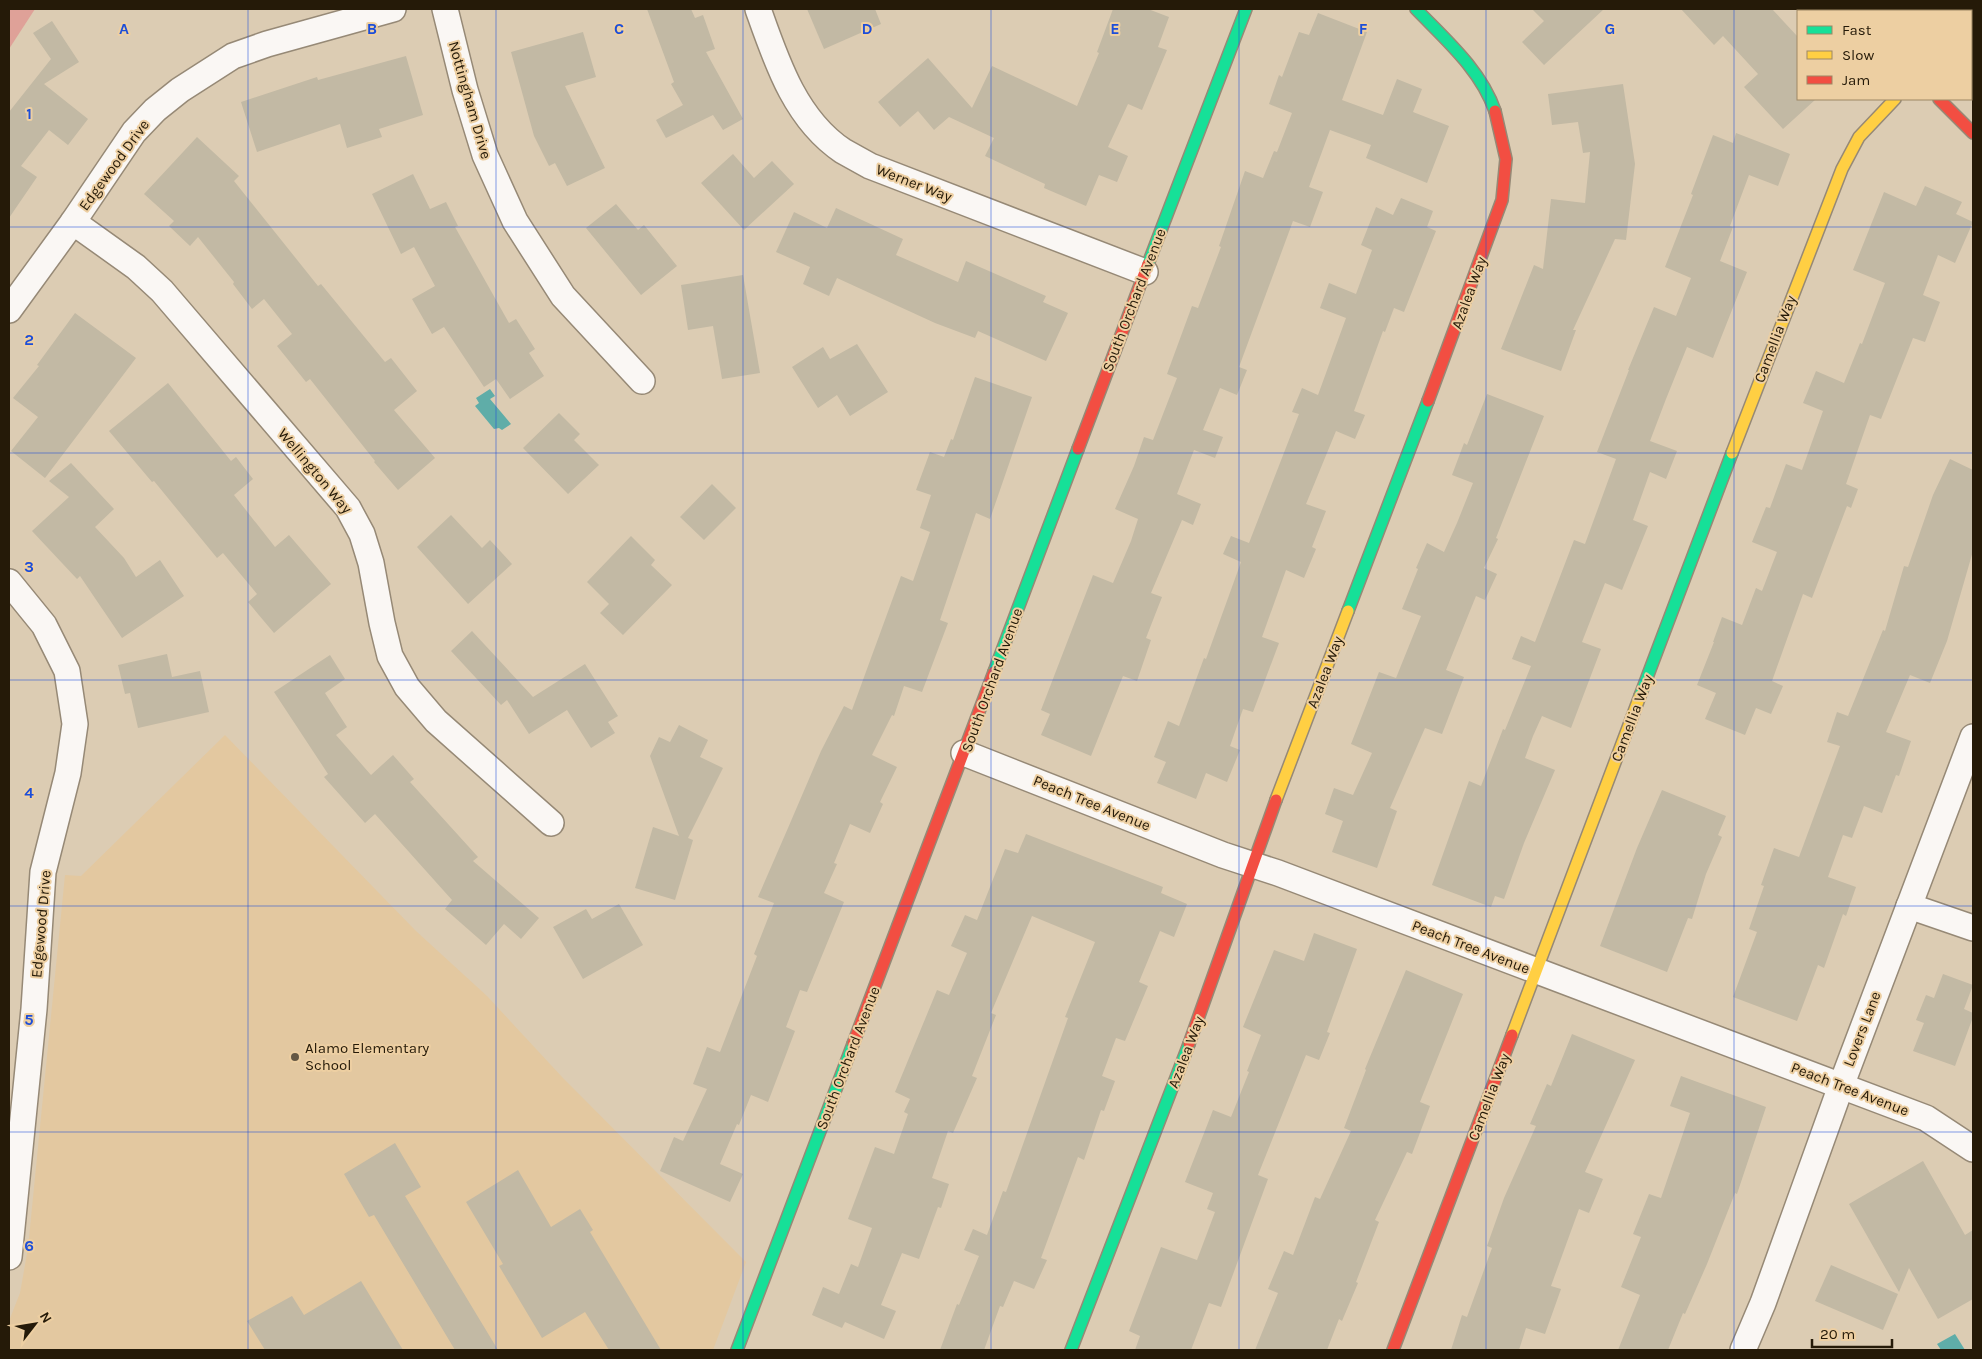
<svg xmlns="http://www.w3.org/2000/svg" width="1982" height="1359" font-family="Karla,sans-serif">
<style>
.built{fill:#e3c8a0}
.forest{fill:#dfa198}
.water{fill:#5fada8}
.building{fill:#c2b9a4}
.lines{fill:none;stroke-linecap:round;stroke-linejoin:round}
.lane-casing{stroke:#968976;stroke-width:15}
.street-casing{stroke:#968976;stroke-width:28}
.fast-casing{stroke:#968976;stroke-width:14}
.slow-casing{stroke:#968976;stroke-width:14}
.jam-casing{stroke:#968976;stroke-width:14}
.lane{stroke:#faf7f4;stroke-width:12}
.street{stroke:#faf7f4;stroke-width:25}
.fast{stroke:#16e098;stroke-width:11}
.slow{stroke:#ffcf43;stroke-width:11}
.jam{stroke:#f24e42;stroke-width:11}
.grid{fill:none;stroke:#1d4ed8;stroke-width:1;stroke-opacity:0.55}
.poi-dot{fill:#655844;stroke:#edcfa2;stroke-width:2}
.labels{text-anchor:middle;stroke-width:4;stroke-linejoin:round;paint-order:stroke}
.street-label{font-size:15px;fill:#251a08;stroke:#edcfa2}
.poi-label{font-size:15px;fill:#251a08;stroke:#edcfa2;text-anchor:start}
.grid-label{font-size:16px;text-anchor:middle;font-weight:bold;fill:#1d4ed8;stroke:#edcfa2;stroke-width:4;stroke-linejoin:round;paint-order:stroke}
</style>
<rect width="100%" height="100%" fill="#dcccb3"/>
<path class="built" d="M 225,735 L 416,931 L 487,996 L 563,1078 L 746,1262 L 713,1350 L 9,1350 L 9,1321 L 20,1293 L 28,1248 L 65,875 L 81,876 Z"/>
<path class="forest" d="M 9,9 L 35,9 L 9,49 Z"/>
<g class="water">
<path d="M 490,389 L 495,396 L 490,399 L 511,424 L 502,430 L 499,428 L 494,429 L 475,406 L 479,403 L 476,398 Z"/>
<path d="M 1955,1334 L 1965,1350 L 1941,1350 L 1937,1344 Z"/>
</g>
<g class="building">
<path d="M 647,9 L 691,9 L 695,18 L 703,15 L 715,49 L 706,52 L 743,119 L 723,130 L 713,115 L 666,138 L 656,120 L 683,105 L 671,84 L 674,82 Z"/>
<path d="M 807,9 L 875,9 L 881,24 L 824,49 Z"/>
<path d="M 1113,9 L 1148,9 L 1169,17 L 1158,47 L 1167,50 L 1142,110 L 1128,104 L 1108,147 L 1128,156 L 1117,182 L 1099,175 L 1086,206 L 1044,188 L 1045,184 L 985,156 L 994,138 L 949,117 L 934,130 L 918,111 L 900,127 L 878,102 L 928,58 L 972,108 L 992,66 L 1077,106 L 1099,53 L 1097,52 Z"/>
<path d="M 1532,9 L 1604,9 L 1544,65 L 1522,42 L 1544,21 Z"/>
<path d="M 1681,9 L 1772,9 L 1798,37 L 1798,99 L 1816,99 L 1783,129 L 1744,87 L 1758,74 L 1723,36 L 1714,45 Z"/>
<path d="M 1318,13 L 1367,32 L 1342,100 L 1383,115 L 1397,79 L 1422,89 L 1413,112 L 1449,126 L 1427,183 L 1366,158 L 1371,145 L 1330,130 L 1309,187 L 1323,192 L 1310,227 L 1293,221 L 1239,367 L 1247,370 L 1237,395 L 1220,388 L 1203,430 L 1223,437 L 1215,458 L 1194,450 L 1177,494 L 1201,504 L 1193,525 L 1182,520 L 1151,593 L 1162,597 L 1146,638 L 1151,640 L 1137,681 L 1123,676 L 1091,756 L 1041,735 L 1050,714 L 1041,710 L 1093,575 L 1113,583 L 1131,541 L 1138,519 L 1115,509 L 1134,466 L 1144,437 L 1153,440 L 1177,378 L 1167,374 L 1192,306 L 1198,308 L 1221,247 L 1219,246 L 1245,171 L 1263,178 L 1274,151 L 1277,152 L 1292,113 L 1269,104 L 1279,75 L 1282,77 L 1299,32 L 1309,35 Z"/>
<path d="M 52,21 L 79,62 L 44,84 L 88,119 L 68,145 L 49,130 L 21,166 L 37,177 L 9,218 L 9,112 L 51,59 L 33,33 Z"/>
<path d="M 583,32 L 596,77 L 565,86 L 605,168 L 567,186 L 555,163 L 549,166 L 534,136 L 511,52 Z"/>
<path d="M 406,56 L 423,115 L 379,129 L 382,137 L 347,148 L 340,124 L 257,152 L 241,102 L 317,77 L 318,80 Z"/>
<path d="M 1623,84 L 1635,164 L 1626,240 L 1615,239 L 1573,330 L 1576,330 L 1561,371 L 1501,349 L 1534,265 L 1543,269 L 1551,199 L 1585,203 L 1590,152 L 1583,153 L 1578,122 L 1552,125 L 1548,94 Z"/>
<path d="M 1736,133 L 1790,154 L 1778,186 L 1749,175 L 1730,226 L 1733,227 L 1720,261 L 1747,272 L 1713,358 L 1687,347 L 1666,399 L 1650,441 L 1677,451 L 1666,479 L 1650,472 L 1633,520 L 1648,526 L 1622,590 L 1605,583 L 1582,642 L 1601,649 L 1571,728 L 1542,716 L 1533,736 L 1525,758 L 1555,770 L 1524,843 L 1504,899 L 1495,896 L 1491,907 L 1432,885 L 1469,781 L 1481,786 L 1503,729 L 1505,730 L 1531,666 L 1512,659 L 1521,636 L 1535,642 L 1574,540 L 1585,544 L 1616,459 L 1597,452 L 1629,370 L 1628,370 L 1654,307 L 1676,316 L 1691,278 L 1665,267 L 1693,195 L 1691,194 L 1713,135 L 1733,143 Z"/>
<path d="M 197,137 L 239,176 L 234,181 L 318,286 L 321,284 L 385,362 L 391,358 L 417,391 L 394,410 L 435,458 L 398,490 L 374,462 L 375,461 L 310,379 L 306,382 L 277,346 L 292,334 L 264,299 L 252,309 L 233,284 L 234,282 L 198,237 L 190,246 L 169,226 L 174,221 L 144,194 Z"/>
<path d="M 733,154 L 754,178 L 772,161 L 794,184 L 744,230 L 701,183 Z"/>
<path d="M 413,174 L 430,209 L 446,202 L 458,226 L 455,227 L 509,323 L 516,319 L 535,349 L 529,353 L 544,376 L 510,399 L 496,379 L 484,387 L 444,327 L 432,334 L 412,299 L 435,286 L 414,247 L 401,254 L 372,194 Z"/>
<path d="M 1925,186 L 1962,202 L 1956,214 L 1973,222 L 1955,263 L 1938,255 L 1923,295 L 1940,302 L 1925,342 L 1913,338 L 1881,419 L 1870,415 L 1846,484 L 1858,489 L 1851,508 L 1847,506 L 1812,598 L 1803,594 L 1772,681 L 1783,686 L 1771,714 L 1756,708 L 1745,735 L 1705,719 L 1716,693 L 1697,685 L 1714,642 L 1713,642 L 1722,617 L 1742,625 L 1756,588 L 1762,591 L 1777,552 L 1752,542 L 1766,507 L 1770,508 L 1786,464 L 1802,470 L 1823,411 L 1803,403 L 1816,371 L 1844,383 L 1860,343 L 1862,344 L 1885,283 L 1853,270 L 1884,192 L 1916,206 Z"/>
<path d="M 1401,198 L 1433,211 L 1427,227 L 1436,231 L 1404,312 L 1394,308 L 1385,332 L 1383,331 L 1354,411 L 1365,415 L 1355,439 L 1336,431 L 1306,504 L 1326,511 L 1312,547 L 1316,549 L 1304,578 L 1286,570 L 1262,637 L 1279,643 L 1253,712 L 1243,709 L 1230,746 L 1240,750 L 1227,782 L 1206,773 L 1196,799 L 1157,783 L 1166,762 L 1154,757 L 1168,721 L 1179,726 L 1204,658 L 1206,659 L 1241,562 L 1223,554 L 1231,536 L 1249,543 L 1299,414 L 1292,412 L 1302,388 L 1318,395 L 1346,318 L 1320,308 L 1329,283 L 1356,294 L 1372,250 L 1361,245 L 1376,207 L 1393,215 Z"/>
<path d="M 616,204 L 638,230 L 644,225 L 677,266 L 641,295 L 586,228 Z"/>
<path d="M 836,208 L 903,239 L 896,255 L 958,282 L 966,261 L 1046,296 L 1043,302 L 1068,313 L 1046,361 L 978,331 L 975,338 L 935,323 L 837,278 L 829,296 L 803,284 L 810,267 L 776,252 L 794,212 L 827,228 Z"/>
<path d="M 743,275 L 760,373 L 722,379 L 713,326 L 688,330 L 681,285 Z"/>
<path d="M 75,313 L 136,358 L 45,478 L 11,451 L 38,417 L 13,398 L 39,366 L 37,365 Z"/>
<path d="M 857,344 L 888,392 L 850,416 L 837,395 L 818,408 L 792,367 L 823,347 L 830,359 Z"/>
<path d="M 975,377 L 1032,397 L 990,519 L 976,513 L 940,620 L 948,623 L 922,692 L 904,686 L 894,716 L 892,715 L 872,755 L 897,767 L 880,802 L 883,804 L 870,833 L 850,824 L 834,863 L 837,864 L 824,893 L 844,902 L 807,992 L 800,990 L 786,1027 L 795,1031 L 768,1102 L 751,1095 L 739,1125 L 737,1124 L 720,1164 L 743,1174 L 730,1202 L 660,1171 L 674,1137 L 683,1141 L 707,1089 L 693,1084 L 707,1047 L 720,1052 L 757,956 L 754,954 L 774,903 L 758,897 L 788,828 L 821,751 L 844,706 L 852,710 L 901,576 L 913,581 L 930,532 L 920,528 L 931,495 L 916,490 L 930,452 L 944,457 L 951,439 L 953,440 Z"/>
<path d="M 168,383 L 231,461 L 236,457 L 253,479 L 234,495 L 275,547 L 289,535 L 331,584 L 274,633 L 248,602 L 257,594 L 223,553 L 217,558 L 154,481 L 152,482 L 109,431 Z"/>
<path d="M 1487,394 L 1544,416 L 1496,538 L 1498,539 L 1484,568 L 1497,574 L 1485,600 L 1476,596 L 1446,670 L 1464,677 L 1442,734 L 1425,728 L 1390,808 L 1397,811 L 1377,868 L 1332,852 L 1343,821 L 1325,814 L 1334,788 L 1353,795 L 1372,753 L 1351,744 L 1379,672 L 1396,678 L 1421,616 L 1402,609 L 1418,569 L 1416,568 L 1427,543 L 1444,552 L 1457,523 L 1473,483 L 1452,475 L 1464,443 L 1467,445 Z"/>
<path d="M 559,413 L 580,434 L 574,440 L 599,465 L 568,494 L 523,448 Z"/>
<path d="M 1950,459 L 1973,470 L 1973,551 L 1947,641 L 1930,683 L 1910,675 L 1886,732 L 1911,741 L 1899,776 L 1896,775 L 1882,813 L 1864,806 L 1852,838 L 1843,835 L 1828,877 L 1856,887 L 1846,916 L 1843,914 L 1824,968 L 1818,965 L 1797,1021 L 1733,997 L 1757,932 L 1749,929 L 1764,886 L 1761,885 L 1774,848 L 1799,857 L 1840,746 L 1827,742 L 1837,712 L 1848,716 L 1883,630 L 1885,631 L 1904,566 L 1908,567 L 1933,495 Z"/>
<path d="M 71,463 L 114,509 L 95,527 L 124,558 L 136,577 L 160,560 L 184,596 L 122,638 L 80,576 L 77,579 L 32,531 L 69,497 L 49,481 Z"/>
<path d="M 712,484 L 736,508 L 704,540 L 680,517 Z"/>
<path d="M 451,515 L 482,548 L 490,540 L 512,564 L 468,604 L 417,547 Z"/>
<path d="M 631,536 L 655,560 L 651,565 L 672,585 L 623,635 L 600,613 L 609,604 L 587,582 Z"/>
<path d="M 472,631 L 533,697 L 585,664 L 618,716 L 608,722 L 615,733 L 591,748 L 567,710 L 529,734 L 507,700 L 501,705 L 451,651 Z"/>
<path d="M 167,654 L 172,677 L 200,671 L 209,712 L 138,728 L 130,693 L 125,694 L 118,665 Z"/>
<path d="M 330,655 L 345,679 L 325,693 L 347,727 L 336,735 L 371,775 L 393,755 L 414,779 L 410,782 L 478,857 L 473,861 L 539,918 L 521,939 L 504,924 L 486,945 L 445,909 L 452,900 L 375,814 L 365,823 L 324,777 L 328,774 L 274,692 Z"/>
<path d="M 679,725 L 708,740 L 700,757 L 723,768 L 688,838 L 693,840 L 675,900 L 635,888 L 653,827 L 679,836 L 650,756 L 659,737 L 670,742 Z"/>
<path d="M 1662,790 L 1726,816 L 1718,835 L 1722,837 L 1706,874 L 1692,919 L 1688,918 L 1667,972 L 1600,946 L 1637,848 Z"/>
<path d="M 1026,834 L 1163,887 L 1161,893 L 1187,904 L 1174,937 L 1160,931 L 1139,982 L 1148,986 L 1125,1041 L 1116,1038 L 1102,1076 L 1115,1081 L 1104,1111 L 1101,1110 L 1084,1160 L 1078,1157 L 1041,1258 L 1047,1260 L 1034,1289 L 1014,1281 L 1003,1307 L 1000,1306 L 984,1350 L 940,1350 L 957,1304 L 959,1305 L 979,1256 L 964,1250 L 973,1229 L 987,1235 L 1003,1191 L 1006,1192 L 1068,1018 L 1065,1017 L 1095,942 L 1032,916 L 991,1013 L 996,1015 L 972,1076 L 977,1078 L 953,1133 L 948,1131 L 932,1178 L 949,1184 L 941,1208 L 938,1207 L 919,1259 L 902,1253 L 881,1305 L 896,1311 L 884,1339 L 845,1322 L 842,1328 L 812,1315 L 823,1287 L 839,1294 L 851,1264 L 858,1267 L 872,1228 L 848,1219 L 875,1147 L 894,1154 L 908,1114 L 904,1112 L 910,1099 L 895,1092 L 937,990 L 949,995 L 967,953 L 951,946 L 965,915 L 977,920 L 1005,849 L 1018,853 Z"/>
<path d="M 619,904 L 643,945 L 583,979 L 553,927 L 586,909 L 592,919 Z"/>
<path d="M 1314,933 L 1357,949 L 1327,1032 L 1330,1033 L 1319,1060 L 1306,1055 L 1258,1175 L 1268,1179 L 1221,1307 L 1209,1303 L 1191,1350 L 1135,1350 L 1140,1336 L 1129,1331 L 1161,1247 L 1197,1260 L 1215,1212 L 1207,1209 L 1213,1193 L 1185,1182 L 1213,1110 L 1231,1117 L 1249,1072 L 1247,1071 L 1261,1035 L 1243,1027 L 1274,950 L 1304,961 Z"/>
<path d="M 1406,970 L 1463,994 L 1420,1102 L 1430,1106 L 1412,1154 L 1407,1152 L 1375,1220 L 1379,1222 L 1356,1282 L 1358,1283 L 1342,1321 L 1339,1319 L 1327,1350 L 1255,1350 L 1278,1293 L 1268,1289 L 1284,1251 L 1293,1255 L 1315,1197 L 1320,1199 L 1351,1131 L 1344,1128 L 1366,1070 L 1365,1069 Z"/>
<path d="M 1943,974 L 1973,985 L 1964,1009 L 1973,1013 L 1973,1017 L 1955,1066 L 1913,1051 L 1924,1023 L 1916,1020 L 1926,995 L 1934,998 Z"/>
<path d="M 1572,1034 L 1635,1060 L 1585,1172 L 1603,1179 L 1589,1213 L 1579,1209 L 1551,1286 L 1561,1289 L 1545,1334 L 1526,1328 L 1519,1350 L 1451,1350 L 1462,1315 L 1467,1317 L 1492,1248 L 1487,1246 L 1504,1198 L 1536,1126 L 1530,1124 L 1547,1084 L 1551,1086 Z"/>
<path d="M 1681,1076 L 1766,1107 L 1737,1194 L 1735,1193 L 1707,1264 L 1685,1314 L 1683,1313 L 1668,1350 L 1618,1350 L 1640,1295 L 1621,1287 L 1641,1237 L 1633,1234 L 1649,1194 L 1661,1198 L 1690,1113 L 1670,1106 Z"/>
<path d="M 395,1143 L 421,1187 L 405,1196 L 498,1350 L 455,1350 L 374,1215 L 369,1217 L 344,1174 Z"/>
<path d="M 1923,1161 L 1965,1235 L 1973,1230 L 1973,1299 L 1938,1319 L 1909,1268 L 1899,1292 L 1849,1204 Z"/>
<path d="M 518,1170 L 551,1227 L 580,1209 L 593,1230 L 590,1232 L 661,1350 L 609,1350 L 585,1312 L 542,1338 L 499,1266 L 503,1264 L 466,1202 Z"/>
<path d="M 1831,1265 L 1898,1294 L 1883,1330 L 1815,1301 Z"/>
<path d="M 361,1281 L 403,1350 L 265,1350 L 247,1321 L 292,1296 L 304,1315 Z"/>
</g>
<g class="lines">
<defs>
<g id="lane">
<path d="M 1939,11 L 1942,9"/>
<path d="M 1971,79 L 1973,82"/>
</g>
<g id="street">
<path d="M 445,9 L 465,90 L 485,155 L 515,221 L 563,296 L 642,381"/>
<path d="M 758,9 C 776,60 795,119 843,151 C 852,156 861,161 870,166 L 1145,272"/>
<path d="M 73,222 L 136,267 L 162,291 L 348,508 L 362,534 L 371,563 L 382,623 L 390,656 L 407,687 L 436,721 L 551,823"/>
<path d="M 9,310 L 73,222 L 134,132 L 155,110 L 180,90 L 233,56 L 267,44 L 393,9"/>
<path d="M 9,582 L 44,625 L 67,671 L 75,724 L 68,773 L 43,872 L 34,1009 L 9,1257"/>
<path d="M 964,753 L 1223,855 L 1278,873 L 1926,1118 L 1973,1149"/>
<path d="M 1909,906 L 1973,928"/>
<path d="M 1743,1350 L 1763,1303 L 1841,1086 L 1973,737"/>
</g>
<g id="fast">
<path d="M 1416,9 C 1445,39 1481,70 1495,111"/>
<path d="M 1851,9 L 1853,11"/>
<path d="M 1148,264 L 1246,9"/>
<path d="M 1348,611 L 1428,401"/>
<path d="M 994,672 L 1078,449"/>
<path d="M 1640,696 L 1732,453"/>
<path d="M 737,1350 L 853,1044"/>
<path d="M 1071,1350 L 1189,1044"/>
</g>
<g id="slow">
<path d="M 1732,453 L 1842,169 L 1859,137 L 1895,99"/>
<path d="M 1276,800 L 1348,611"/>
<path d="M 1512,1035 L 1640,696"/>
</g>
<g id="jam">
<path d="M 1939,99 L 1973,133"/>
<path d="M 1428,401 L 1502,200 L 1506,159 L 1495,111"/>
<path d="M 1078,449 L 1148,264"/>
<path d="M 853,1044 L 994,672"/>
<path d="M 1189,1044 L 1276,800"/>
<path d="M 1393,1350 L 1512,1035"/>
</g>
</defs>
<use href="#lane" class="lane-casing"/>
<use href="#street" class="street-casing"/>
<use href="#fast" class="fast-casing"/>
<use href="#slow" class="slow-casing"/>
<use href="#jam" class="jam-casing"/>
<use href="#lane" class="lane"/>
<use href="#street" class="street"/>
<use href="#fast" class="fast"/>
<use href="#slow" class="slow"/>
<use href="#jam" class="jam"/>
</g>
<path class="grid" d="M 248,9 L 248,1350M 496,9 L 496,1350M 743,9 L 743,1350M 991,9 L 991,1350M 1239,9 L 1239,1350M 1486,9 L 1486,1350M 1734,9 L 1734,1350M 9,227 L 1973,227M 9,453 L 1973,453M 9,680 L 1973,680M 9,906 L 1973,906M 9,1132 L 1973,1132"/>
<circle class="poi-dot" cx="295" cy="1057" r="5"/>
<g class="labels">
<g class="street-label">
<text transform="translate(470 100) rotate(74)" y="5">Nottingham Drive</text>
<text transform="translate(114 165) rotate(-54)" y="5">Edgewood Drive</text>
<text transform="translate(914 183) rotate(21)" y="5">Werner Way</text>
<text transform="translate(1469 293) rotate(-70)" y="5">Azalea Way</text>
<text transform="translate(1134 300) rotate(-69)" y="5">South Orchard Avenue</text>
<text transform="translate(1775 339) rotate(-69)" y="5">Camellia Way</text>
<text transform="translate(315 471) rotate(50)" y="5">Wellington Way</text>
<text transform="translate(1325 672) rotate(-69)" y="5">Azalea Way</text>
<text transform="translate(992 680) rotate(-70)" y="5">South Orchard Avenue</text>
<text transform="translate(1632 718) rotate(-69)" y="5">Camellia Way</text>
<text transform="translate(1092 803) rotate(22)" y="5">Peach Tree Avenue</text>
<text transform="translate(41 924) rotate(-85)" y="5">Edgewood Drive</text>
<text transform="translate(1471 947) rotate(21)" y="5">Peach Tree Avenue</text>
<text transform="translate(1862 1029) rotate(-69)" y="5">Lovers Lane</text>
<text transform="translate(1186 1052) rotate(-69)" y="5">Azalea Way</text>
<text transform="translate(848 1058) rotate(-69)" y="5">South Orchard Avenue</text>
<text transform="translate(1850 1089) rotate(21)" y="5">Peach Tree Avenue</text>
<text transform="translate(1489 1097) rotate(-69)" y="5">Camellia Way</text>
</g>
<g class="poi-label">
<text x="305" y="1053">Alamo Elementary<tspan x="305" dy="17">School</tspan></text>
</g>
</g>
<g class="grid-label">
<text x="124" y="34">A</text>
<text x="372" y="34">B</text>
<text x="619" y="34">C</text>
<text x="867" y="34">D</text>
<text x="1115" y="34">E</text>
<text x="1363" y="34">F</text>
<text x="1610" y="34">G</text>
<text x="29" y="119">1</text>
<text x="29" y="345">2</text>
<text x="29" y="572">3</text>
<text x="29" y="798">4</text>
<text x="29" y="1025">5</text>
<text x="29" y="1251">6</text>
</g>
<rect width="1982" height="1359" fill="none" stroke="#251a08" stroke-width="20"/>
<rect x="1797" y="10" width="175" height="90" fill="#edcfa2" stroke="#9d8764"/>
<rect x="1807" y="26" width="25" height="8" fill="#16e098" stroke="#9d8764"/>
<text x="1842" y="35" font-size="15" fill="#251a08">Fast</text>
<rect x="1807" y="51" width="25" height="8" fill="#ffcf43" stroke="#9d8764"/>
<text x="1842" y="60" font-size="15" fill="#251a08">Slow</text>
<rect x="1807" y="76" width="25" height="8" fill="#f24e42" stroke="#9d8764"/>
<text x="1842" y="85" font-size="15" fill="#251a08">Jam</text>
<g transform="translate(35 1324) rotate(59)" stroke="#edcfa2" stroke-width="4" paint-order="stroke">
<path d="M0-4L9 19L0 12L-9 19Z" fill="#251a08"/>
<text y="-8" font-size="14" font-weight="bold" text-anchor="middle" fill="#251a08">N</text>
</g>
<path d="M1812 1339v8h80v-8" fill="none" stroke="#251a08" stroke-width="2.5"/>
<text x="1820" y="1339" font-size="15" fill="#251a08" stroke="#edcfa2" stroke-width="4" paint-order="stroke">20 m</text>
</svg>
